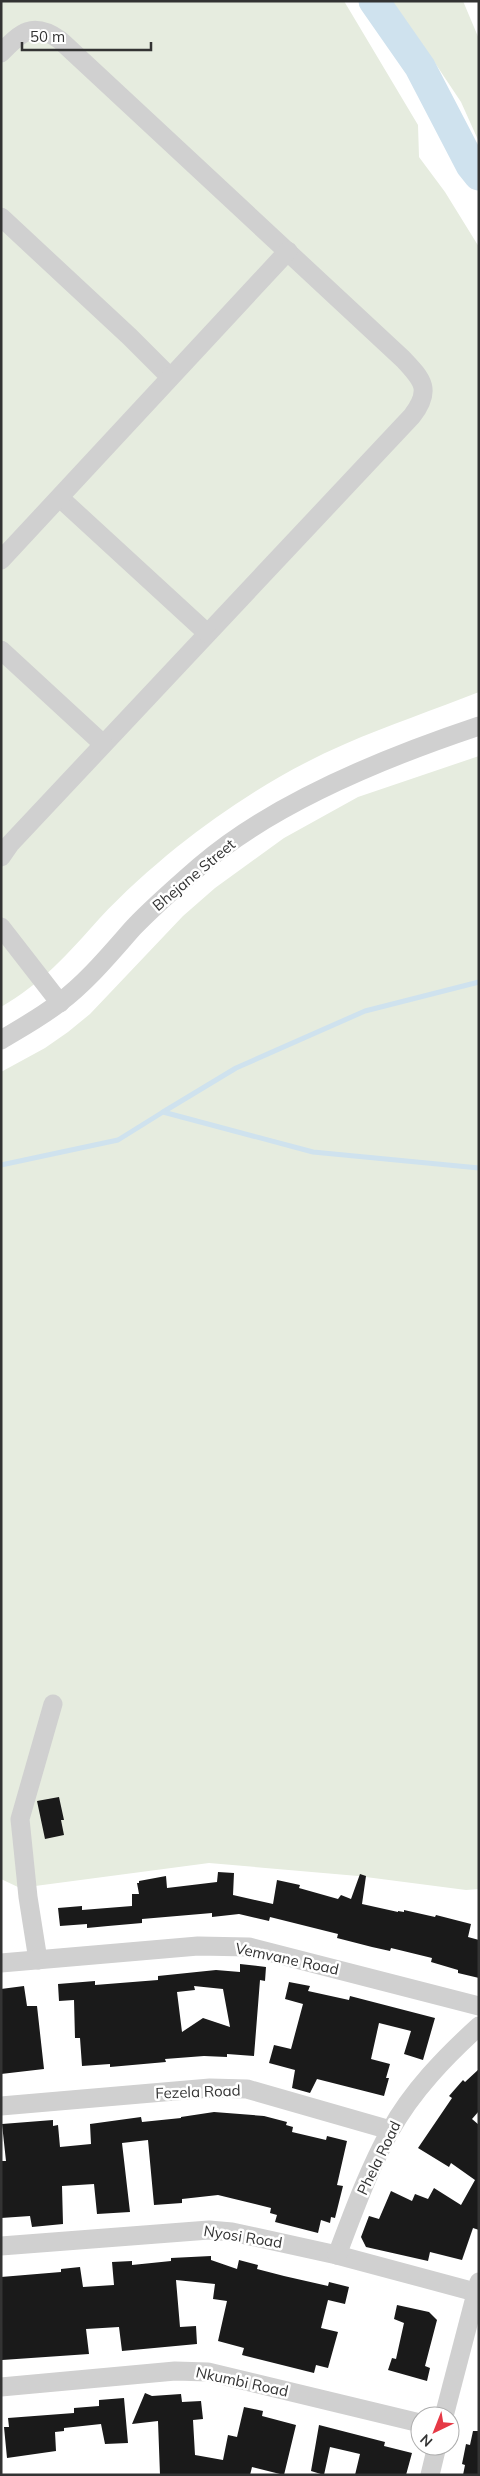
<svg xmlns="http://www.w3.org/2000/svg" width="480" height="2476" font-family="Mulish,sans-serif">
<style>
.green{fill:#e6ecdf}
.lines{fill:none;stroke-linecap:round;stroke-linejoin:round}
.stream{stroke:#cfe2ee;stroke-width:5}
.river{stroke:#cfe2ee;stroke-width:31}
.building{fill:#1a1a1a;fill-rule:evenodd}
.minor{stroke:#d0d0d0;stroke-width:19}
.labels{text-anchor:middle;stroke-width:5;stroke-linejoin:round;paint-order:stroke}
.street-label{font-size:15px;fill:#333;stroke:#fff}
</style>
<rect width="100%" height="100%" fill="#fff"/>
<g class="green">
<path d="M 1,1 L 344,1 L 418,125 L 419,157 L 445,192 L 479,247 L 479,692 C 434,710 388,725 345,744 C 285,770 228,806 177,847 C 150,869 123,893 99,919 C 69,953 41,984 1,1007 Z"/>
<path d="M 371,1 L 463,1 L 479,39 L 479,142 L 461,102 L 433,60 Z"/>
<path d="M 479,756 L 479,1889 L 466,1890 L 358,1876 L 209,1863 L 20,1888 L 1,1879 L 1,1072 L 45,1048 L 68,1032 L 90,1014 L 183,916 L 215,888 L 284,838 L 358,797 Z"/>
</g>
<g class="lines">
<g class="stream">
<path d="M 163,1112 L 236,1068 L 365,1011 L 479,982"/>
<path d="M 1,1165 L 118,1140 L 163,1112 L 313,1152 L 479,1168"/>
</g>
<path class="river" d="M 374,1 L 420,67 L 471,165 L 479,175"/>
</g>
<g class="building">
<path d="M 59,1797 L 64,1820 L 61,1820 L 64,1835 L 45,1839 L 37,1801 Z"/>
<path d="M 218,1872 L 234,1873 L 233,1895 L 273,1904 L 277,1880 L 300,1885 L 299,1888 L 338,1899 L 341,1895 L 351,1899 L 360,1874 L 366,1876 L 362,1904 L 398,1912 L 398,1911 L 404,1912 L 404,1910 L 435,1917 L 436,1915 L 471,1924 L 468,1937 L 479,1940 L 479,1978 L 458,1973 L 458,1970 L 431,1962 L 432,1958 L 391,1948 L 390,1951 L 372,1947 L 337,1938 L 338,1934 L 270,1917 L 269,1921 L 239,1914 L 212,1917 L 212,1913 L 142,1919 L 142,1923 L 108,1926 L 87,1928 L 87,1924 L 60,1926 L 58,1908 L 82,1906 L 82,1910 L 132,1906 L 132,1894 L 139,1894 L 137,1883 L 139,1883 L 139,1881 L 166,1876 L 167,1888 L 217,1882 Z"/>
<path d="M 240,1964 L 266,1967 L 265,1981 L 260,1980 L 254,2056 L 227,2054 L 227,2057 L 204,2056 L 165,2059 L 166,2062 L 110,2067 L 110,2064 L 82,2066 L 80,2038 L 75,2038 L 74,2000 L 59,2001 L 58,1984 L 95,1981 L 95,1985 L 158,1980 L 158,1976 L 216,1970 L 240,1972 ZM 194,1986 L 223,1989 L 230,2027 L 203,2018 L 182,2032 L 177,1992 L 195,1990 Z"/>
<path d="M 289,1982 L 310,1986 L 308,1991 L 349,2000 L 350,1996 L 435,2018 L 423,2060 L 404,2054 L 411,2031 L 379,2023 L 371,2059 L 390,2064 L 386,2078 L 389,2078 L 384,2096 L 317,2079 L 310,2093 L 292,2088 L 295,2070 L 269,2063 L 274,2045 L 291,2049 L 303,2004 L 285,1999 Z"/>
<path d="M 24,1986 L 27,2006 L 37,2006 L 44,2069 L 1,2074 L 1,1989 Z"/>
<path d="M 479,2069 L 479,2111 L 472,2119 L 479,2125 L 479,2230 L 473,2228 L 462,2260 L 430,2252 L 428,2261 L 366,2247 L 361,2237 L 369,2216 L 379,2219 L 391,2191 L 412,2201 L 415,2194 L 428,2199 L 434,2188 L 461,2205 L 475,2180 L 451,2163 L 449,2167 L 418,2148 L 452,2098 L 449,2096 L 463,2080 L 465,2082 Z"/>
<path d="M 214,2112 L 264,2116 L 287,2122 L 286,2125 L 293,2127 L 292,2132 L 326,2140 L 327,2136 L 347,2141 L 337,2185 L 343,2186 L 335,2218 L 331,2217 L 330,2223 L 321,2220 L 318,2233 L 275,2222 L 277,2215 L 270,2213 L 271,2208 L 218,2195 L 182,2199 L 182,2203 L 154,2205 L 148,2140 L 122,2143 L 130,2212 L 97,2214 L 94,2184 L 62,2186 L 63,2224 L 32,2227 L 30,2216 L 1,2218 L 1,2161 L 6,2161 L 2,2124 L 53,2120 L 53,2126 L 58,2125 L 60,2147 L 91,2144 L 90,2124 L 141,2117 L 142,2122 L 181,2118 L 181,2117 Z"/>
<path d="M 211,2256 L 211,2260 L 237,2269 L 239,2260 L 258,2265 L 257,2269 L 284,2276 L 328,2286 L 329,2282 L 349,2287 L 345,2304 L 328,2300 L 321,2328 L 338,2332 L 328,2368 L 316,2365 L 314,2373 L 242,2355 L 244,2348 L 218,2341 L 227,2301 L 213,2299 L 215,2284 L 176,2280 L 180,2327 L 196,2326 L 197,2344 L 122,2351 L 119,2327 L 86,2329 L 89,2354 L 2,2360 L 1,2277 L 61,2272 L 61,2269 L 80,2267 L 83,2287 L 114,2285 L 112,2262 L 132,2261 L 132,2265 L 171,2261 L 171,2258 Z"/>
<path d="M 397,2305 L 429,2312 L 437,2320 L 425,2366 L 430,2368 L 427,2381 L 388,2370 L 392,2358 L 396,2359 L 404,2323 L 394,2319 Z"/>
<path d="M 145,2393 L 152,2396 L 181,2394 L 182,2402 L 201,2401 L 203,2419 L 193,2420 L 195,2455 L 223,2460 L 228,2435 L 237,2437 L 244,2407 L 263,2411 L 262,2416 L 296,2425 L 284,2475 L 252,2467 L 250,2475 L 160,2475 L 158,2421 L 132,2424 Z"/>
<path d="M 124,2398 L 128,2443 L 105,2444 L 101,2424 L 64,2428 L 64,2431 L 55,2432 L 56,2451 L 7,2458 L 4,2427 L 9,2427 L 8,2418 L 74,2413 L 74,2408 L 99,2406 L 99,2400 Z"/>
<path d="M 319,2425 L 385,2442 L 384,2446 L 412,2453 L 406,2475 L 355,2475 L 360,2454 L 330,2447 L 324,2475 L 311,2471 Z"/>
<path d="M 473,2431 L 479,2431 L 479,2475 L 463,2475 L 465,2465 L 462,2464 L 466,2444 L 470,2445 Z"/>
</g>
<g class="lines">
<g class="minor">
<path d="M 1,53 C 21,32 33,21 60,40 L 403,359 C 423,380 432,390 412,416 L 10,844 L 1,857"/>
<path d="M 1,217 L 130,337 L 170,377"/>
<path d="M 60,498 L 207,633"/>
<path d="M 1,560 L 288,251"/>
<path d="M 1,650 L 103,744"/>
<path d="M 1,927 L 60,1003"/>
<path d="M 1,1040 C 21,1028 41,1017 59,1003 C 87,982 110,954 133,928 C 154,906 177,886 200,866 C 274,802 386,757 479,726"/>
<path d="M 38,1960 L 28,1897 L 20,1819 L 53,1704"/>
<path d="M 1,1963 L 198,1946 L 249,1947 L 479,2006"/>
<path d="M 1,2106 L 210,2088 L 247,2089 L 390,2130"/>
<path d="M 1,2246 L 209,2230 L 232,2232 L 337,2255 L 479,2293"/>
<path d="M 337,2255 C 353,2213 368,2171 390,2131 C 412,2091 445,2057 479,2026"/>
<path d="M 1,2387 L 175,2371 L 208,2372 L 420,2423"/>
<path d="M 444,2416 L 479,2282"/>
<path d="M 430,2475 L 437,2446"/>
</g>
</g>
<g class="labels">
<g class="street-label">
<text transform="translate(194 875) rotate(-40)" y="5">Bhejane Street</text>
<text transform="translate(287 1959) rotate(12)" y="5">Vemvane Road</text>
<text transform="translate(198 2092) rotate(-2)" y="5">Fezela Road</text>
<text transform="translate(379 2158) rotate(-64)" y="5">Phela Road</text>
<text transform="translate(243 2237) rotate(9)" y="5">Nyosi Road</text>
<text transform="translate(242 2382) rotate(12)" y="5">Nkumbi Road</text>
</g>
</g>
<rect width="480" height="2476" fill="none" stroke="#333333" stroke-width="5"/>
<g transform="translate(435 2431) rotate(223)"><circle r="24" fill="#ffffff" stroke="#adadad"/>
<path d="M0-4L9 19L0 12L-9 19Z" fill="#e63946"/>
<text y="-8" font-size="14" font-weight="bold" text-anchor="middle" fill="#333333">N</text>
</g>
<path d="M22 42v8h129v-8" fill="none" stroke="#333333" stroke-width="2.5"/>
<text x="30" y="42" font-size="15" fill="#333333" stroke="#ffffff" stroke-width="4" paint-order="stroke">50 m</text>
</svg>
